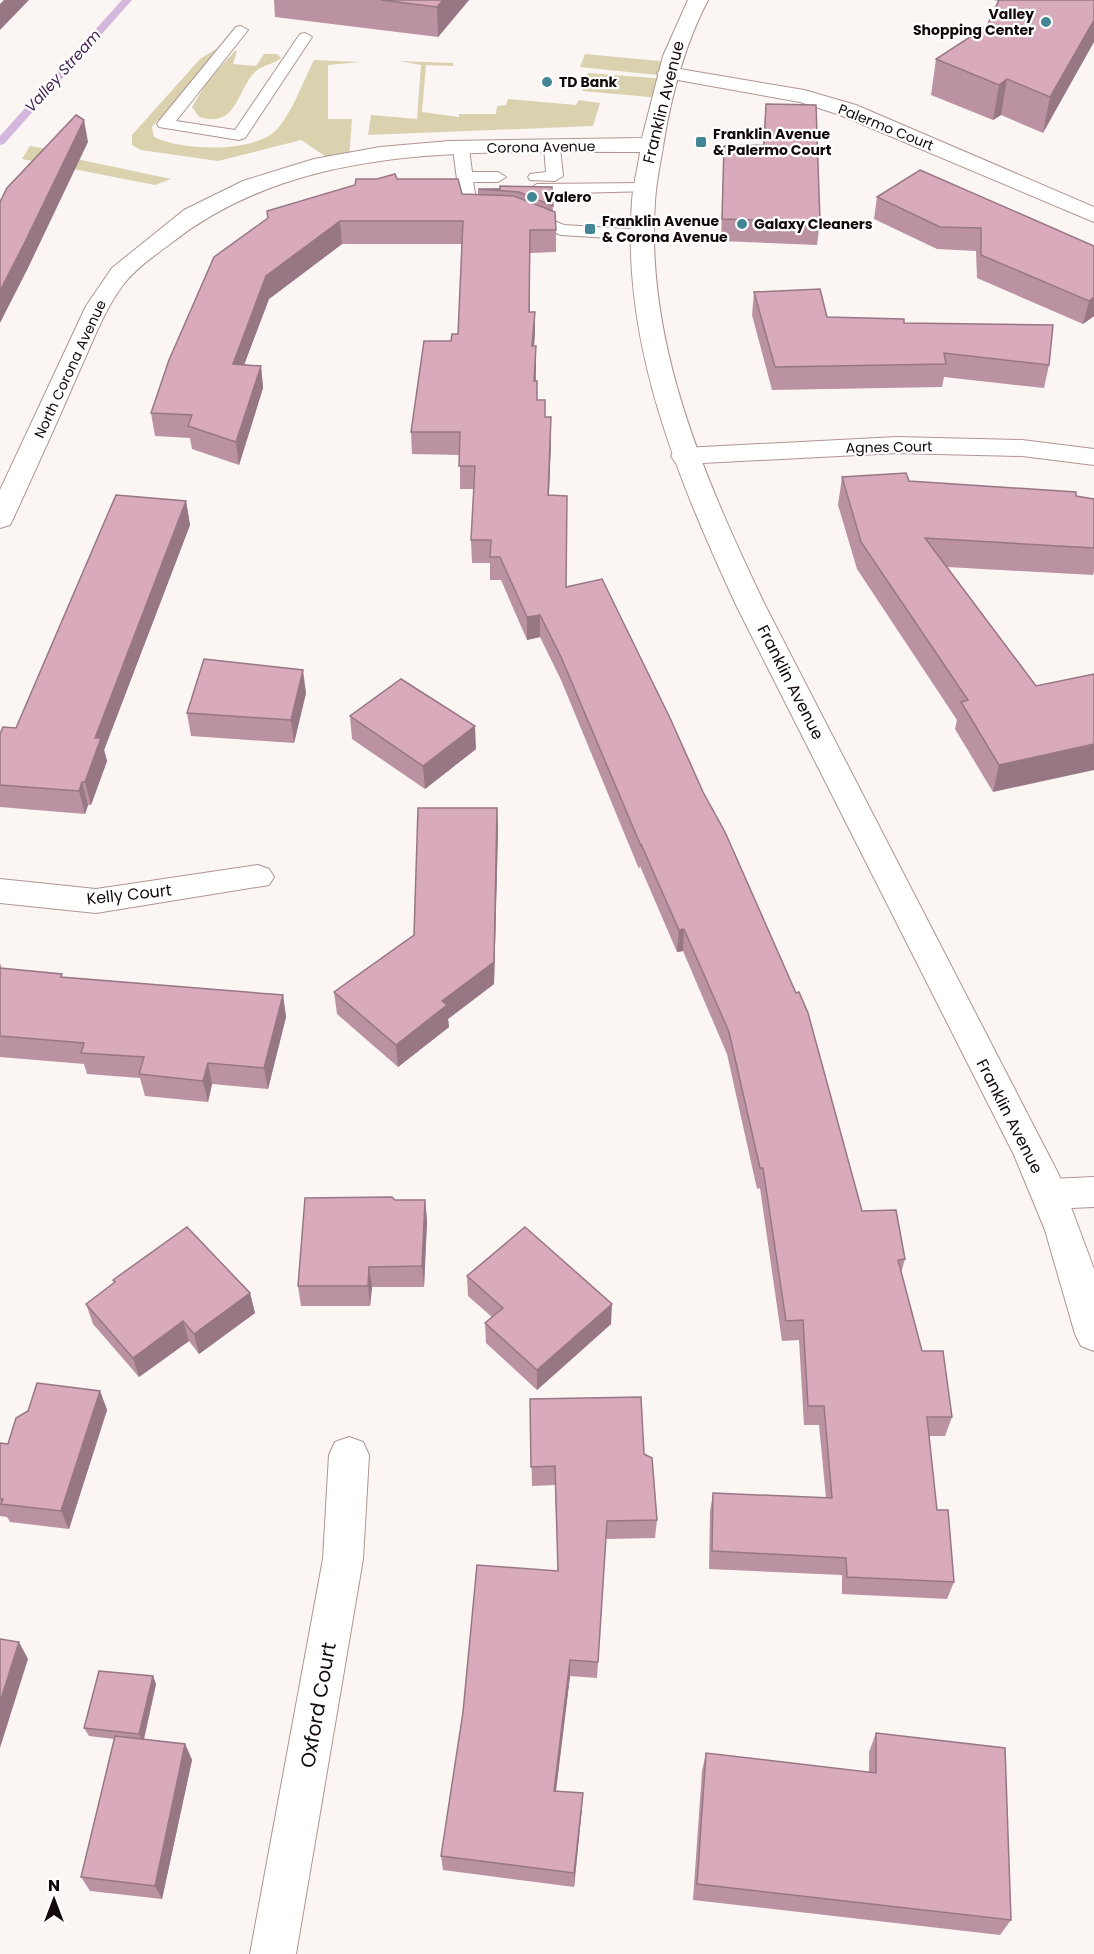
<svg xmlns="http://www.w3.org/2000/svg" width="1094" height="1954" font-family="Poppins,sans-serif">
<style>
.green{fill:#dad2af}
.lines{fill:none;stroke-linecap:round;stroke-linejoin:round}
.stream{fill:#d4b7dd;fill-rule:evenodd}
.lane-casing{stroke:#b09591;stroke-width:2}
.street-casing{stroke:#b09591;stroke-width:2}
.secondary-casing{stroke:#b09591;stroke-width:2}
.lane{fill:#fff;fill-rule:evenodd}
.street{fill:#fff;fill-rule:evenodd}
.secondary{fill:#fff;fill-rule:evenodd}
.wall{fill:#bb92a2}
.shaded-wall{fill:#987784}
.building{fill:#d9aabc;stroke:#987784;stroke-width:1.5}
.poi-dot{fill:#438695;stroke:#fff;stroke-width:2}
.labels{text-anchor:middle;stroke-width:4.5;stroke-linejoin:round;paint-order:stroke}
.far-poi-label{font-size:14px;font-weight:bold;fill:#120908;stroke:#fff;text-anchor:start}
.far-street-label{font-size:14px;fill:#120908;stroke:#fff}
.far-water-label{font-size:15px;font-style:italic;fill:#431f4e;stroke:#fff}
.street-label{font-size:16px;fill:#120908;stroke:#fff}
.near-street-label{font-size:20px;fill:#120908;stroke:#fff}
</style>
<rect width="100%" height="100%" fill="#fbf5f4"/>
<g class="green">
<path d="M 216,49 L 219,50 L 152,127 L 154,137 C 182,151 258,154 279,127 C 294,108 303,81 314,60 L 361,62 L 328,65 L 328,119 L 352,119 L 349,159 L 334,162 L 301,140 L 218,161 L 141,150 L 132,145 L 132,135 L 200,59 Z"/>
<path d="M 235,51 L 237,51 L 233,64 L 256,66 L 264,54 L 277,54 L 281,58 C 274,64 263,65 256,71 C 236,90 238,129 199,117 L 192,107 L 209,79 Z"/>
<path d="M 585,54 L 670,62 L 667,76 L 580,67 Z"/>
<path d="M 399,61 L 453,63 L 453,66 L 426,65 L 422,112 L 459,117 L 459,114 L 496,114 L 497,106 L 506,105 L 508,99 L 576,105 L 579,100 L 600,103 L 593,126 L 368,135 L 371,115 L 417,119 L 421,65 Z"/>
<path d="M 588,73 L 666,79 L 661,98 L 582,91 Z"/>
<path d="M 30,146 L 71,153 L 72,158 L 171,179 L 155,185 L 22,159 Z"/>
</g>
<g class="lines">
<path class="stream" d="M 122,0 L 132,0 L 4,144 L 0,145 L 0,136 Z"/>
<defs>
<g id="lane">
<path d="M 241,26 L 248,30 L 176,121 L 235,130 L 300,34 L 305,33 L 312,37 L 245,138 L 239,140 L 159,127 L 157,124 L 159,121 L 236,27 Z"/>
<path d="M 552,142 L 560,147 L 563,176 L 555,181 L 530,180 L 528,177 L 530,174 L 546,172 L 544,147 Z"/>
<path d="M 461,144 L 469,149 L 472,172 L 498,172 L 506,177 L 498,182 L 473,182 L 477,205 L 491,206 L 493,210 L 491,214 L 469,215 L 461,210 L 453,149 Z"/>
<path d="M 644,183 L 650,185 L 652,188 L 650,191 L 537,194 L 529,189 L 537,184 Z"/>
<path d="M 525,209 L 564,225 L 642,230 L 650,235 L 642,240 L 561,235 L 519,218 L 517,214 Z"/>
</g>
<g id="street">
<path d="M 668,67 L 804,90 L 856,105 L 1094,207 L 1094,222 L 840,115 L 800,102 L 661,77 L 657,73 L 661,69 Z"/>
<path d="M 897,437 L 1022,440 L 1094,449 L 1094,465 L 1022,456 L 897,453 L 684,464 L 675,462 L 671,456 L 675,450 L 684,448 Z"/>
<path d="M 258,865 L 269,869 L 274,877 L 269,885 L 96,913 L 0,903 L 0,879 L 96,889 Z"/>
<path d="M 1094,1177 L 1094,1207 L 1050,1209 L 1037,1205 L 1032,1194 L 1037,1183 L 1050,1179 Z"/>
<path d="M 349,1437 L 363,1442 L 369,1455 L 363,1559 L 296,1954 L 250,1954 L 323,1559 L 329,1455 L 335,1442 Z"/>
</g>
<path id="secondary" d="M 688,0 L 708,0 C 684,46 671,96 663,147 C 660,165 656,183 655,201 C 645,344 705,479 765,605 L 1059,1175 L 1094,1269 L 1094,1351 L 1081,1346 L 1075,1334 L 1045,1230 L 1014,1155 L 736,605 C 678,479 621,344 632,201 C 633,185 638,168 640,152 C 481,153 302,139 170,244 C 154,256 135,269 123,285 C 103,312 92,344 78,374 C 57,423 35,471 13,519 L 10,525 L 0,528 L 0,490 L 86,306 L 112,268 L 184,210 L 243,181 L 314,159 L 380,147 L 449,141 L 642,138 L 663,56 Z"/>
</defs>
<use href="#lane" class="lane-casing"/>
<use href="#street" class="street-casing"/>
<use href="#secondary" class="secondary-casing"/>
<use href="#lane" class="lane"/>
<use href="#street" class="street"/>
<use href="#secondary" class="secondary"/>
</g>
<g class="wall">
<path d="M 274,0 L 469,0 L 438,37 L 275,17 Z"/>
<path d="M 993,0 L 1094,0 L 1043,133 L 1001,115 L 993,120 L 931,95 L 936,59 L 987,26 L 998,1 Z"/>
<path d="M 766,104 L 820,222 L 817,245 L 721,241 L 724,146 L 763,145 Z"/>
<path d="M 397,179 L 462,194 L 478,195 L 478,189 L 552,187 L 553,212 L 556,230 L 556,252 L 530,253 L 530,312 L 535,312 L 534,346 L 536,346 L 536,381 L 537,381 L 537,400 L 545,400 L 545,417 L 551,440 L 549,495 L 566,587 L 862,1211 L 905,1259 L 901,1273 L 922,1351 L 952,1417 L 945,1436 L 929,1436 L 937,1510 L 954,1582 L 947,1599 L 842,1594 L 842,1575 L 709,1569 L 710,1511 L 713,1493 L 826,1498 L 819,1425 L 804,1425 L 799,1340 L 782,1341 L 760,1188 L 757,1189 L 727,1054 L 683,951 L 677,952 L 640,866 L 639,869 L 561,680 L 540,637 L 527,640 L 501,580 L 490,580 L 490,563 L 472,563 L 471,540 L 474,489 L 460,489 L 460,455 L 412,454 L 411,432 L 451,341 L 458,334 L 462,244 L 342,244 L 269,299 L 244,365 L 261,366 L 263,388 L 239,465 L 192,449 L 190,438 L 155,436 L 151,413 L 268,218 Z"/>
<path d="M 877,197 L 1094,246 L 1094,316 L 1083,324 L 977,278 L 976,251 L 937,249 L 874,219 Z"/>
<path d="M 754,292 L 827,317 L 904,323 L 1049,365 L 1044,388 L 944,377 L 942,387 L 772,390 L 752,315 Z"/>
<path d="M 842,477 L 909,481 L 1076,496 L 1094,499 L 1094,571 L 1093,575 L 947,567 L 1036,686 L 993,792 L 955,729 L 957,720 L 857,569 L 838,505 Z"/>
<path d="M 186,501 L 190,525 L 104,750 L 107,761 L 91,805 L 88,805 L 85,814 L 0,807 L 0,734 L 16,728 Z"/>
<path d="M 306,693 L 294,743 L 191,736 L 187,713 Z"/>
<path d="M 350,716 L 476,749 L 425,789 L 352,739 Z"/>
<path d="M 497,808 L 498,831 L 494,984 L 448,1019 L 449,1027 L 398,1067 L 337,1014 L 334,992 L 414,935 Z"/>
<path d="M 0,963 L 2,969 L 63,977 L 283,995 L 286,1017 L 268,1089 L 212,1084 L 208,1102 L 145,1096 L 140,1078 L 87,1074 L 84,1064 L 0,1057 Z"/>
<path d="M 395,1200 L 425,1200 L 427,1221 L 424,1287 L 372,1287 L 370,1306 L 301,1306 L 298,1286 Z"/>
<path d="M 467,1276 L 611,1324 L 537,1390 L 486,1343 L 485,1323 L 492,1317 L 468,1296 Z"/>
<path d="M 113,1280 L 250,1293 L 255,1313 L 199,1354 L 189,1341 L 139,1377 L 93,1324 L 86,1304 L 114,1283 Z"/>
<path d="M 100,1391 L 107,1410 L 69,1529 L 10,1522 L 7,1517 L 0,1516 L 0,1443 L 8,1444 Z"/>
<path d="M 530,1399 L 644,1454 L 657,1520 L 655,1538 L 606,1539 L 597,1678 L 570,1676 L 556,1791 L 582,1808 L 574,1887 L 443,1870 L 441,1856 L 558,1571 L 555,1485 L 532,1486 Z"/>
<path d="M 156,1684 L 144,1740 L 185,1744 L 192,1760 L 162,1899 L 90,1891 L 81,1877 L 114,1739 L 89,1736 L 84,1728 Z"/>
<path d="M 876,1733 L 1011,1920 L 1000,1935 L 693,1900 L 702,1771 L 706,1753 L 869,1772 L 869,1752 Z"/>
</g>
<g class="shaded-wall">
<path d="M 4,0 L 29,0 L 0,30 L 0,4 Z"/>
<path d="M 443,0 L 469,0 L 438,37 L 437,7 Z"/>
<path d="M 1094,20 L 1094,42 L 1043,133 L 1050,97 Z"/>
<path d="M 1007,79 L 1001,115 L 993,120 L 999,85 Z"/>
<path d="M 84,120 L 88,142 L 28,268 L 0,323 L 0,291 Z"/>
<path d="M 340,221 L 342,244 L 269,299 L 236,386 L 233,364 L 266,276 Z"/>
<path d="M 1094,297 L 1094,316 L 1083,324 L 1089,301 Z"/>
<path d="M 535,312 L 535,334 L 532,369 L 532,346 Z"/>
<path d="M 536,346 L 536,369 L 534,404 L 534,381 Z"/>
<path d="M 261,366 L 263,388 L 239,465 L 236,442 Z"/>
<path d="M 551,417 L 551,440 L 548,518 L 548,495 Z"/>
<path d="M 186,501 L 190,525 L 104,750 L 107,761 L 91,805 L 85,782 L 95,738 Z"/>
<path d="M 540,615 L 540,637 L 527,640 L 527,617 Z"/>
<path d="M 303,670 L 306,693 L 294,743 L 291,720 Z"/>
<path d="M 475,726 L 476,749 L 425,789 L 423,766 Z"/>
<path d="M 1094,744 L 1094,770 L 993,792 L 999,765 Z"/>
<path d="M 82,782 L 88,805 L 85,814 L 79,791 Z"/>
<path d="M 497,808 L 498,831 L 494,984 L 448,1019 L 449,1027 L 398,1067 L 396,1045 L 442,1001 Z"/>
<path d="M 684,929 L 683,951 L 677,952 L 679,930 Z"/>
<path d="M 283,995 L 286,1017 L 268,1089 L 264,1068 Z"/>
<path d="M 208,1063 L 212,1084 L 208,1102 L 203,1081 Z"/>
<path d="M 425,1200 L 427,1221 L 424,1287 L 422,1266 Z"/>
<path d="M 369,1267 L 372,1287 L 370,1306 L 368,1286 Z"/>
<path d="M 250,1293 L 255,1313 L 199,1354 L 194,1334 Z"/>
<path d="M 612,1304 L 611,1324 L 537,1390 L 537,1370 Z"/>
<path d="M 183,1321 L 189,1341 L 139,1377 L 133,1358 Z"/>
<path d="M 100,1391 L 107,1410 L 69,1529 L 61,1511 Z"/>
<path d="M 19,1642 L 28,1659 L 0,1748 L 0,1702 Z"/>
<path d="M 570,1660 L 570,1676 L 554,1806 L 554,1791 Z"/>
<path d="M 153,1676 L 156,1684 L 143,1742 L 139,1734 Z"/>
<path d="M 185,1744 L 192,1760 L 162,1899 L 155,1886 Z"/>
<path d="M 583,1793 L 582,1808 L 574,1887 L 574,1873 Z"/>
</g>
<g class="building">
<path d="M 381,0 L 443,0 L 437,7 Z"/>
<path d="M 999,0 L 1094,0 L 1094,20 L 1050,97 L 1007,79 L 999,85 L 936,59 L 987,26 Z"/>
<path d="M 766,104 L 816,105 L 820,222 L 722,219 L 724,146 L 764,145 Z"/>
<path d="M 76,115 L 84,120 L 23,246 L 0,291 L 0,202 L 7,188 Z"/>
<path d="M 920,170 L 1094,246 L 1094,297 L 1089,301 L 981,255 L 981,228 L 940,227 L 877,197 Z"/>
<path d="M 395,174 L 397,179 L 458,179 L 462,194 L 514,196 L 555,212 L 556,230 L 530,230 L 529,312 L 535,312 L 532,346 L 536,346 L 534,381 L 537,381 L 537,400 L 545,400 L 545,417 L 551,417 L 548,495 L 567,496 L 566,587 L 602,579 L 670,718 L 703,792 L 725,832 L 796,993 L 799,992 L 808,1013 L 862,1211 L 896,1210 L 905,1259 L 898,1260 L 922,1351 L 943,1351 L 952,1417 L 927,1417 L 937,1510 L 948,1510 L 954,1582 L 847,1577 L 846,1558 L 712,1551 L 713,1493 L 832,1498 L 824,1406 L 808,1406 L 803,1320 L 786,1321 L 763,1168 L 760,1168 L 729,1032 L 684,929 L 679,930 L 641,844 L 641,846 L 561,657 L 540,615 L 527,617 L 500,557 L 490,557 L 491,540 L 471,540 L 475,466 L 459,466 L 460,432 L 411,432 L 424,341 L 451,341 L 452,334 L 458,334 L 463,221 L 340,221 L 266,276 L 233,364 L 261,366 L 236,442 L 188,426 L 192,415 L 151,413 L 169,360 L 214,257 L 268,218 L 267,211 L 355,185 L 356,179 L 377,179 Z"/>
<path d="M 500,186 L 552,187 L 553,206 L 519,192 L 478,189 L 500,189 Z"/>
<path d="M 820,289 L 827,317 L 904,319 L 904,323 L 1053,325 L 1049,365 L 944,353 L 946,364 L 775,367 L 754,292 Z"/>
<path d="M 906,473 L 909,481 L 1076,492 L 1076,496 L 1094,499 L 1094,548 L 925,538 L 1036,686 L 1094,674 L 1094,744 L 999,765 L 961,702 L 968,700 L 861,542 L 842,477 Z"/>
<path d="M 116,495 L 186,501 L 95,738 L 101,738 L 85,782 L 82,782 L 79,791 L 0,785 L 0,734 L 3,727 L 16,728 Z"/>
<path d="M 204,659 L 303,670 L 291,720 L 187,713 Z"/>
<path d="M 401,679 L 475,726 L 423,766 L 350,716 Z"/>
<path d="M 418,808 L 497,808 L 494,962 L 442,1001 L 447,1005 L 396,1045 L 334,992 L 414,935 Z"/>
<path d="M 0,968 L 62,974 L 61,977 L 283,995 L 264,1068 L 208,1063 L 203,1081 L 139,1074 L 144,1057 L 81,1053 L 84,1043 L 0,1036 Z"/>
<path d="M 392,1197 L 395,1200 L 425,1200 L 422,1266 L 369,1267 L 368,1286 L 298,1286 L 305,1198 Z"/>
<path d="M 187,1227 L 250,1293 L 194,1334 L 183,1321 L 133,1358 L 86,1304 L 115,1282 L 113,1280 Z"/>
<path d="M 525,1227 L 612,1304 L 537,1370 L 485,1323 L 503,1308 L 467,1276 Z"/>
<path d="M 37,1383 L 100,1391 L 61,1511 L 1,1504 L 3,1499 L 0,1499 L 0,1443 L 8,1444 L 16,1418 L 28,1411 Z"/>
<path d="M 641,1397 L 644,1454 L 652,1458 L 657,1520 L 607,1521 L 598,1662 L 570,1660 L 554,1791 L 583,1793 L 574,1873 L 441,1856 L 463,1712 L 477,1565 L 558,1571 L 555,1466 L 531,1467 L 530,1399 Z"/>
<path d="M 0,1639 L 19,1642 L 0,1702 Z"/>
<path d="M 99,1671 L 153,1676 L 139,1734 L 84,1728 Z"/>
<path d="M 876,1733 L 1005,1748 L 1011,1920 L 697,1884 L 706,1753 L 876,1773 Z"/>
<path d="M 115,1736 L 185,1744 L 155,1886 L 81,1877 Z"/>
</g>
<g class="poi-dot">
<circle cx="1046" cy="22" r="6"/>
<circle cx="547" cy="82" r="6"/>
<rect x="695" y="136" width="12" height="12" rx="3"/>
<circle cx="532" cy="197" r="6"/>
<circle cx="742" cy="224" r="6"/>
<rect x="584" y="223" width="12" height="12" rx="3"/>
</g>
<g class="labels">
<g class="far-poi-label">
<text x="1034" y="19" text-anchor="end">Valley<tspan x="1034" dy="16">Shopping Center</tspan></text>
<text x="559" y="87">TD Bank</text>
<text x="713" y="139">Franklin Avenue<tspan x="713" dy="16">&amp; Palermo Court</tspan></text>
<text x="544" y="202">Valero</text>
<text x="602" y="226">Franklin Avenue<tspan x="602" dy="16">&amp; Corona Avenue</tspan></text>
<text x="754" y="229">Galaxy Cleaners</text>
</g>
<g class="far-street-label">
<text transform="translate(886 127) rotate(22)" y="5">Palermo Court</text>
<text transform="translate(541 147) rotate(-1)" y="5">Corona Avenue</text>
<text transform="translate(70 369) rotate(-65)" y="5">North Corona Avenue</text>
<text transform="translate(889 447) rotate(-1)" y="5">Agnes Court</text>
</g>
<g class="far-water-label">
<text transform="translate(63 71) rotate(-48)" y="5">Valley Stream</text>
</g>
<g class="street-label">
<text transform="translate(663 102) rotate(-76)" y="6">Franklin Avenue</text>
<text transform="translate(791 682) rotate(63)" y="6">Franklin Avenue</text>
<text transform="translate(129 894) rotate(-6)" y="6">Kelly Court</text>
<text transform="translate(1010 1116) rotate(63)" y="6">Franklin Avenue</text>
</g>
<g class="near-street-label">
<text transform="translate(318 1705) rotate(-80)" y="7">Oxford Court</text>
</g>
</g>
<g transform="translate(54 1900)" stroke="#ffffff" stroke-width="4.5" paint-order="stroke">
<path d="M0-4.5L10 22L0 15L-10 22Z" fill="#120908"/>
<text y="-9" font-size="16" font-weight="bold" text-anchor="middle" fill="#120908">N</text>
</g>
</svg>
